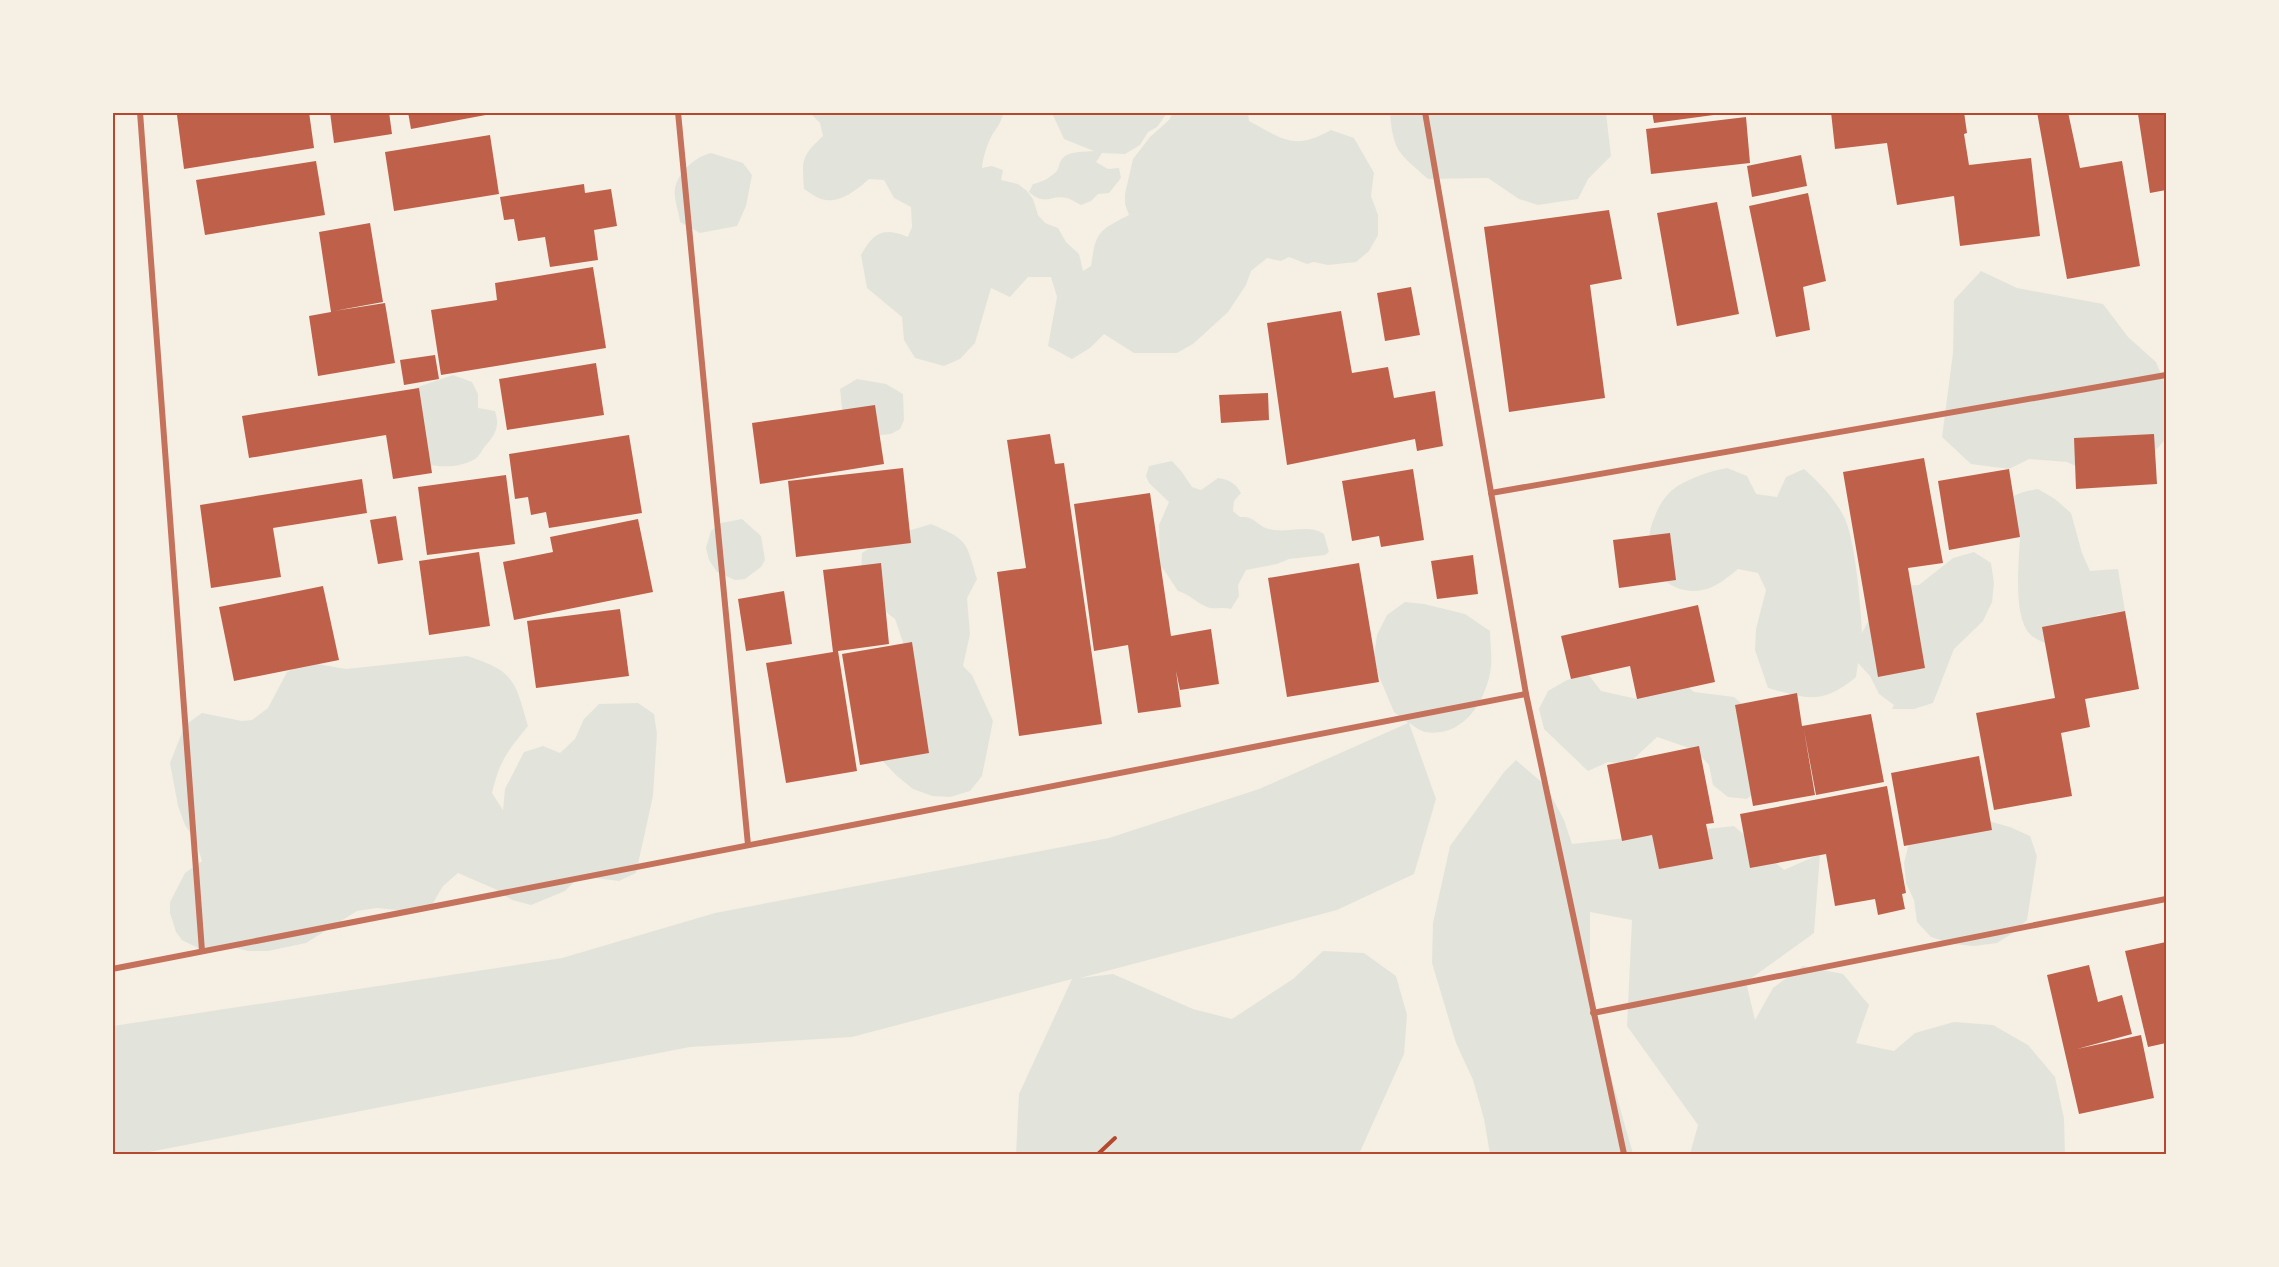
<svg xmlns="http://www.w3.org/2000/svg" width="2279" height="1267" font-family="'Fira Sans Condensed',sans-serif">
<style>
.green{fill:#e2e4dc}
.building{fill:#bf614a}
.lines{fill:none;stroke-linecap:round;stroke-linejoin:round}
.path{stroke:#b5482f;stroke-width:4}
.minor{stroke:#c5725c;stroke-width:6}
.neatline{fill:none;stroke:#b5482f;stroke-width:2}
</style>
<rect width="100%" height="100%" fill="#f6efe4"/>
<g class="green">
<path d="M 810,113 L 1003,113 C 1002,122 997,127 992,135 C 987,145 983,157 982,168 L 992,166 L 1003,170 L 1001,180 L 1018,184 L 1027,191 L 1033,199 L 1038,215 L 1045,223 L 1058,228 L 1066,242 L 1079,254 L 1083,271 L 1091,266 C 1096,231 1098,231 1129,215 L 1125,204 L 1125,194 L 1133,159 L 1150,137 L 1169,120 L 1173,113 L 1248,113 L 1249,121 C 1283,139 1294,151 1331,130 L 1354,138 L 1374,173 L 1371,196 L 1378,215 L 1378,235 L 1369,251 L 1356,262 L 1328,265 L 1314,262 L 1307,264 L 1289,257 L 1281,261 L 1267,258 L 1251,271 L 1246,285 L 1228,312 L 1193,344 L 1177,353 L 1134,353 L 1104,334 L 1090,348 L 1072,359 L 1048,346 L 1057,297 L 1051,277 L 1028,277 L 1010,297 L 991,288 L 975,343 L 960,359 L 944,366 L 915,358 L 904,340 L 902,317 L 867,288 L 861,255 C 874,232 883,227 908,237 L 912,227 L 911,207 L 894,198 L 884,180 L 869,179 C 857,190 838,205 821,199 C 815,197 809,192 804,189 C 802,159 801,157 823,136 L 820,123 Z"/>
<path d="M 1052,113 L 1052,112 L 1167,113 L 1157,127 L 1148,132 L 1140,145 L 1125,154 L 1102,153 L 1096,162 L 1108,169 L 1119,168 L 1121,178 L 1109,193 L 1098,194 L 1091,201 L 1081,205 C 1077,203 1071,199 1067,198 C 1050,194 1046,207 1029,192 L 1033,184 C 1041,183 1055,175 1058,169 C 1060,163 1060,160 1065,156 C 1073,151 1085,152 1094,151 L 1064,139 Z"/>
<path d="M 1390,113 L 1606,113 L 1611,156 L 1588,179 L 1578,199 L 1538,205 L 1519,199 L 1488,178 L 1428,179 C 1399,153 1393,152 1390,113 Z"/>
<path d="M 711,153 L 743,163 L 752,175 L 746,206 L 737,226 L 700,233 L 680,222 C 679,212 673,197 675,188 C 679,171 695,157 711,153 Z"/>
<path d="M 1981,271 L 2017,288 L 2103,304 L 2128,337 L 2156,362 L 2166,386 L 2166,439 L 2144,462 L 2102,478 L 2067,462 L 2029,459 L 2009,469 L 1971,464 L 1942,437 L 1953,353 L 1954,300 Z"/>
<path d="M 453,375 L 472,382 L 478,394 L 478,408 L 495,411 C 500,426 496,434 486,445 C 482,449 480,456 475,459 C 461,468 438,468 424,463 L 406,406 L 415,388 Z"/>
<path d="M 857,379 L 886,384 L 903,394 L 904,420 L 900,429 L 891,434 L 872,436 L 843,417 L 840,389 Z"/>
<path d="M 1172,461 L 1182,472 L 1192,487 L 1201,490 L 1218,478 C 1230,480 1235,483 1241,493 L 1234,501 L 1233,511 L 1240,517 C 1256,516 1255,525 1269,529 C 1287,534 1308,523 1324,534 L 1329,552 L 1325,555 L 1289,559 L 1277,564 L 1246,570 L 1238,585 L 1239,596 L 1231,609 C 1224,607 1217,609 1210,608 C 1198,605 1190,594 1178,591 L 1160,564 L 1159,525 L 1169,502 L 1149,483 L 1146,476 L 1149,466 Z"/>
<path d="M 1727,468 L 1747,476 L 1756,494 L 1777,497 L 1786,477 L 1804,469 C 1819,482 1834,498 1843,515 C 1855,535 1861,607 1862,633 L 1880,599 L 1899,586 L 1919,585 L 1953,558 L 1974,552 L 1991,563 L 1994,583 L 1992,602 L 1983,621 L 1954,649 L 1933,703 L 1914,709 L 1892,709 L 1894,705 L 1879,694 L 1870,676 L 1858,663 L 1856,677 C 1822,705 1807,699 1768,688 L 1755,650 L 1756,629 L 1766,590 L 1758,573 L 1738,569 C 1728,577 1719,585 1707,589 C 1661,601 1637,553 1655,516 C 1658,508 1663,499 1669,493 C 1682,480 1710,471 1727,468 Z"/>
<path d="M 2038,489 L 2055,499 L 2071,513 L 2082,553 L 2090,571 L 2118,569 L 2125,611 L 2097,615 L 2085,632 L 2050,645 C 2044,642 2037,640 2032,636 C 2012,620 2019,561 2020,537 L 1995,525 C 2005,498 2010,494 2038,489 Z"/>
<path d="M 742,519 L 761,536 L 765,560 L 761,567 L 745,579 L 735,580 L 717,572 L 709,560 L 706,548 L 711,531 L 721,523 Z"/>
<path d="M 931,524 C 968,540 966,541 977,579 L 967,598 L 970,634 L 963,666 L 972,675 L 993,721 L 982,776 L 970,791 L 950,797 L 932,796 L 913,789 L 897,776 L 875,753 L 905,658 L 903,642 L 895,619 L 881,608 L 861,575 L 862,553 L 885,538 Z"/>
<path d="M 1405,602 L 1424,604 L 1465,614 L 1490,631 C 1490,644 1493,660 1490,673 C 1484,704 1462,738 1425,732 C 1420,731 1414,726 1409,723 L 1436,799 L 1414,874 L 1337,910 L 1080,978 L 1113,974 L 1193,1009 L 1232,1019 L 1293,979 L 1323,951 L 1364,953 L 1396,976 L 1407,1015 L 1404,1054 L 1359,1154 L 1016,1154 L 1019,1094 L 1072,979 L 852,1037 L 690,1047 L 139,1154 L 113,1154 L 113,1026 L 562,958 L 715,913 L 1109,838 L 1259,789 L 1408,723 L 1394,712 L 1378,674 L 1374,655 L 1377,635 L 1387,615 Z"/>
<path d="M 467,656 C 515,671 515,681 528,726 C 507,752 500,760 492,793 L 503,810 L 505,789 L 524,752 L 543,746 L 560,753 L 575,739 L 584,719 L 599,704 L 638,703 L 654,714 L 657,734 L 653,796 L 636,873 L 619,881 L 580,876 L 565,891 L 531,905 L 512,900 L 495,889 L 458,873 L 443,886 L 433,903 L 417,912 L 377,908 L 357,911 L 306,943 L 268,951 L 248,951 L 228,946 L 200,949 L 182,940 L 176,932 L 170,913 L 170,902 L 185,873 L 202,861 L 196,842 L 185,825 L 178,806 L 170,763 L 185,725 L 202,713 L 242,721 L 252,720 L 268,708 L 287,672 L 306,662 L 346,669 Z"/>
<path d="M 1663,666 L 1694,692 L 1734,697 L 1749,710 L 1762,785 L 1747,799 L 1728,797 L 1713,785 L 1709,765 L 1695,750 L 1657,737 L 1628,764 L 1608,762 L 1588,771 L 1544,729 L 1539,709 L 1548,691 L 1567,680 L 1588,674 L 1601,691 L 1637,699 Z"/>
<path d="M 1516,760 L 1546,786 L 1564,820 L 1572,844 L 1734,826 L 1784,870 L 1820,854 L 1814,933 L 1746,982 L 1755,1020 L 1773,988 L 1803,966 L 1843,974 L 1869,1005 L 1856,1043 L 1894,1051 L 1915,1033 L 1954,1022 L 1993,1025 L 2028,1045 L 2055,1077 L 2064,1118 L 2065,1154 L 1690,1154 L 1698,1125 L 1627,1026 L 1632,920 L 1590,912 L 1590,973 L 1593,1013 L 1633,1154 L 1490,1154 L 1484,1119 L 1473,1080 L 1456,1043 L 1432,963 L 1433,923 L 1450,846 L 1504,772 Z"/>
<path d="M 1952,811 L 2010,827 L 2030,836 L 2037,856 L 2027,920 L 2013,933 L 1997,943 L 1974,946 L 1953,944 L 1931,937 L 1917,922 L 1914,900 L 1906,883 L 1904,863 L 1909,843 Z"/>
</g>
<g class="building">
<path d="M 193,112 L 309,112 L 314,148 L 184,169 L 177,115 Z"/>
<path d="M 330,112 L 389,112 L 392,134 L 334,143 Z"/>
<path d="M 408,112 L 491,112 L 491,114 L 411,129 Z"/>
<path d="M 1652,112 L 1721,112 L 1721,114 L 1654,123 Z"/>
<path d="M 1831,112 L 1964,112 L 1967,133 L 1964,134 L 1969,165 L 2031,158 L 2040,236 L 1960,246 L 1954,196 L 1897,205 L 1887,143 L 1835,149 Z"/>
<path d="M 2037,112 L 2068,112 L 2080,168 L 2122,161 L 2140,266 L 2067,279 Z"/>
<path d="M 2148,112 L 2166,112 L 2166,190 L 2150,193 L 2138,114 Z"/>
<path d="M 1746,117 L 1750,163 L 1651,174 L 1646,129 Z"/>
<path d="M 490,135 L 499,194 L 394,211 L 385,152 Z"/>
<path d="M 1801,155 L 1807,186 L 1752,197 L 1747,166 Z"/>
<path d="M 316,161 L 325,215 L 205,235 L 196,180 Z"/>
<path d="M 584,184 L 585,193 L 611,189 L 617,226 L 594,230 L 598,260 L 550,267 L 545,237 L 518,241 L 514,219 L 504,220 L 500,197 Z"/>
<path d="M 1808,193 L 1826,281 L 1803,287 L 1810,330 L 1776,337 L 1749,206 Z"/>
<path d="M 1717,202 L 1739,314 L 1677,326 L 1657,213 Z"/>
<path d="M 1609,210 L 1622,279 L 1590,285 L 1605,398 L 1509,412 L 1484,227 Z"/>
<path d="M 370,223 L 383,302 L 334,311 L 385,303 L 395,363 L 318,376 L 309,316 L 331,312 L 319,232 Z"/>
<path d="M 593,267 L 606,348 L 441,375 L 431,310 L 497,300 L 495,283 Z"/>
<path d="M 1411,287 L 1420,335 L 1385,341 L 1377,293 Z"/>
<path d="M 1341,311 L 1352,373 L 1388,367 L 1394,398 L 1435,391 L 1443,446 L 1417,451 L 1415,439 L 1287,465 L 1267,323 Z"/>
<path d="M 435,355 L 439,379 L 404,385 L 400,360 Z"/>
<path d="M 596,363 L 604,415 L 507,430 L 499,379 Z"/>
<path d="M 419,388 L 432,473 L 393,479 L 386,435 L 249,458 L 242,416 Z"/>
<path d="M 1268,393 L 1269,420 L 1221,423 L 1219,395 Z"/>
<path d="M 875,405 L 884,464 L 760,484 L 752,423 Z"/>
<path d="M 1050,434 L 1055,464 L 1064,463 L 1102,724 L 1019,736 L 997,572 L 1026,568 L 1007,440 Z"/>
<path d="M 2154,434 L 2157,484 L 2076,489 L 2074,438 Z"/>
<path d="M 629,435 L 642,513 L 549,528 L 546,512 L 531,515 L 528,497 L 515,499 L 509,454 Z"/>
<path d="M 1924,458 L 1943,563 L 1908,568 L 1925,668 L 1878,677 L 1843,472 Z"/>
<path d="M 903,468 L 911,543 L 796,557 L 788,481 Z"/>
<path d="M 1413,469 L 1424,540 L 1381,547 L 1379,536 L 1352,541 L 1342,481 Z"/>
<path d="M 2009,469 L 2020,537 L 1949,550 L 1938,481 Z"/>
<path d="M 506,475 L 515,544 L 427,555 L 418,487 Z"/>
<path d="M 362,479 L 367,513 L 273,528 L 281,577 L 211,588 L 200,505 Z"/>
<path d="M 1150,493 L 1171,636 L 1211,629 L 1219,684 L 1180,690 L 1176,671 L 1181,707 L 1138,713 L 1128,645 L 1094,651 L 1074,504 Z"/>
<path d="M 396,516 L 403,560 L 378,564 L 370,520 Z"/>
<path d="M 638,519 L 653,592 L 514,620 L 503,562 L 553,552 L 550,537 Z"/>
<path d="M 1670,533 L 1676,580 L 1619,588 L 1613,540 Z"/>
<path d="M 479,552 L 490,626 L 429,635 L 419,561 Z"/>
<path d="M 1473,555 L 1478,594 L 1437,599 L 1431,561 Z"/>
<path d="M 881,563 L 889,644 L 838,651 L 857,771 L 786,783 L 766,663 L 833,652 L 823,570 Z"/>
<path d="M 1359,563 L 1379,682 L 1287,697 L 1268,578 Z"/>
<path d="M 323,586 L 339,660 L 234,681 L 219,607 Z"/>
<path d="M 784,591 L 792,644 L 746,651 L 738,599 Z"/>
<path d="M 1698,605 L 1715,682 L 1637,699 L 1630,666 L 1571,679 L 1561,636 Z"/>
<path d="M 620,609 L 629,676 L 536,688 L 527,621 Z"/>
<path d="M 2125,611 L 2139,689 L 2085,699 L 2090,727 L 2061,733 L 2072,796 L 1994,810 L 1976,713 L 2055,698 L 2042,627 Z"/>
<path d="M 912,642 L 929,753 L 860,765 L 842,654 Z"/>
<path d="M 1797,693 L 1802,726 L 1871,714 L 1884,782 L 1816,795 L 1804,730 L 1815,795 L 1753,806 L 1735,705 Z"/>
<path d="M 1699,746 L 1714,823 L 1706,824 L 1713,859 L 1659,869 L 1652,835 L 1622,841 L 1607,765 Z"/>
<path d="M 1979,756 L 1992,830 L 1904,846 L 1891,773 Z"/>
<path d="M 1887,786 L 1906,893 L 1902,894 L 1905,909 L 1878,915 L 1875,899 L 1835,906 L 1826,854 L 1750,868 L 1740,814 Z"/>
<path d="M 2166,942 L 2166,1043 L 2148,1047 L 2125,951 Z"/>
<path d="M 2089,965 L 2098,1002 L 2122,995 L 2132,1034 L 2077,1049 L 2141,1035 L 2154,1098 L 2079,1114 L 2047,975 Z"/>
</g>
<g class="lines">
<path class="path" d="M 1098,1154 L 1115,1138"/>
<g class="minor">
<path d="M 140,112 L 202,951"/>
<path d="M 678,112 L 748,845"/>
<path d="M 1425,112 L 1526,694 L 1624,1154"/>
<path d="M 1491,493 L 2166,375"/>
<path d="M 112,969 L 1526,694"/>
<path d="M 1593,1013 L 2166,899"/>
</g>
</g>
<rect width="2279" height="1267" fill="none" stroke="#f6efe4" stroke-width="228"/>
<rect x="114" y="114" width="2051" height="1039" class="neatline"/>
</svg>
